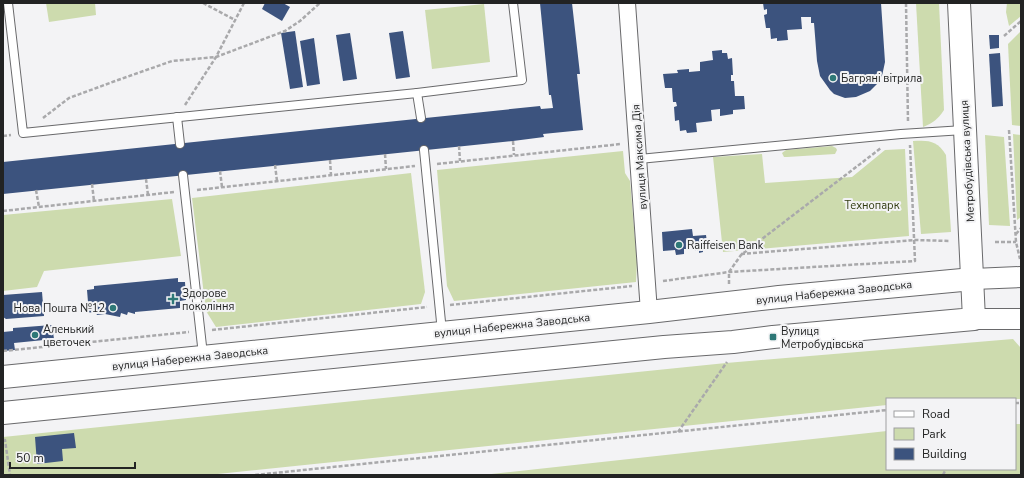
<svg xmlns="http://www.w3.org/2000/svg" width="1024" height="478" font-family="'Nunito Sans',sans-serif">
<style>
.green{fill:#cddbae}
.building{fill:#3c537e}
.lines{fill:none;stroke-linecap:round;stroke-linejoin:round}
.service-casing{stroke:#69696b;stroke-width:10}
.minor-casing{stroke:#69696b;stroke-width:18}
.tertiary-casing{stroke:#69696b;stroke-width:22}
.secondary-casing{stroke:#69696b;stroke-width:24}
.path{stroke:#a9a9ab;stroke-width:2.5;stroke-dasharray:4 2;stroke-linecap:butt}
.service{stroke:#fff;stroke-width:8}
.minor{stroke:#fff;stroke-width:16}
.tertiary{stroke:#fff;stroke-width:20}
.secondary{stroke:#fff;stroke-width:22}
.poi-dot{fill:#2e7877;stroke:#f3f3f5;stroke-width:1.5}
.labels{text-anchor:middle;stroke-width:4;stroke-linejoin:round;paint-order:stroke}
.poi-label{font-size:11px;fill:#222323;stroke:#f3f3f5;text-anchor:start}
.street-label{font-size:11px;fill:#222323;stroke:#f3f3f5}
.park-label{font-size:11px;fill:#313b11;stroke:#f3f3f5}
</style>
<rect width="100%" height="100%" fill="#f3f3f5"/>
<g class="green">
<path d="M 46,3 L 95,3 L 96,15 L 49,22 Z"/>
<path d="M 916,3 L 939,3 L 944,110 C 938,119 933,123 923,127 Z"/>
<path d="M 1007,3 L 1021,3 L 1021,16 L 1009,26 L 1006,12 Z"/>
<path d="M 484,4 L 490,62 L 432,69 L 425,10 Z"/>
<path d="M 1021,31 L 1021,126 L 1012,125 L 1008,44 Z"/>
<path d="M 1013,134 L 1021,135 L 1021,217 L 1017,220 Z"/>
<path d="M 985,135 L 1004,137 L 1010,226 L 989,225 Z"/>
<path d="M 913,141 C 928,140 937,140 946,155 L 951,232 L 921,234 Z"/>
<path d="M 832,146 L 836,148 L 837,150 L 835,154 L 787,157 L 784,157 L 782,153 L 786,150 Z"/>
<path d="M 905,149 L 909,236 L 723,252 L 713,157 L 762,154 L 765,183 L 852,177 L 885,150 Z"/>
<path d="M 623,151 L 625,173 L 630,181 L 637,262 L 636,282 L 454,301 L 447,286 L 437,170 Z"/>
<path d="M 411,173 L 425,292 L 421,304 L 216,327 L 206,311 L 192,198 Z"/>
<path d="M 172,199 L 181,256 L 44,271 L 37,287 L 3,291 L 3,215 Z"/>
<path d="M 1013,339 L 1021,348 L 1021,399 L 887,399 L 887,405 L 208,475 L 3,475 L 3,437 L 726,363 Z"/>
<path d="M 1015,424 L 1021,424 L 1021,475 L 482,475 L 887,431 L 887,469 L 1015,469 Z"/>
</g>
<g class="building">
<path d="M 265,3 L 283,3 L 290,7 L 282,21 L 262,9 Z"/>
<path d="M 540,3 L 572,3 L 580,74 L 577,74 L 583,130 L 543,134 L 544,137 L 513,141 L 3,194 L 3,162 L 540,106 L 541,109 L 553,108 L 551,95 L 549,95 Z"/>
<path d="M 763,3 L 826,3 L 826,4 L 881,3 L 885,62 L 882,76 L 878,83 L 870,91 L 856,97 L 845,98 L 834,94 L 830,90 L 820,76 L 817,61 L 814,23 L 811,23 L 811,17 L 801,17 L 802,29 L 787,30 L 788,40 L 777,41 L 777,38 L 771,39 L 770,28 L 766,28 L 764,15 L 767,14 L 767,9 L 764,10 Z"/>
<path d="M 295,31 L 303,87 L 290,89 L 281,33 Z"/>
<path d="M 403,31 L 410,77 L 396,79 L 389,33 Z"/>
<path d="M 350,33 L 357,79 L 343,81 L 336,35 Z"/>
<path d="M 989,35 L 999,35 L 999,48 L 990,49 Z"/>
<path d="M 314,38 L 320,84 L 307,86 L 300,41 Z"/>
<path d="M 722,50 L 722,53 L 727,53 L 728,59 L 732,58 L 733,75 L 731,75 L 731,81 L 734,81 L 735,96 L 744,96 L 745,109 L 733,110 L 733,114 L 720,116 L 720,109 L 711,110 L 712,121 L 696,123 L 697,132 L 687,133 L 686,130 L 680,131 L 679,120 L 675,121 L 674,107 L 677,106 L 676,102 L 673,102 L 672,88 L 665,88 L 663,74 L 678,73 L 677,70 L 689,69 L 689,72 L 700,71 L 700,62 L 713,60 L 712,51 Z"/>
<path d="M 1000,53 L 1003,106 L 992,107 L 989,54 Z"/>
<path d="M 692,229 L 693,236 L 706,235 L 708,250 L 703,250 L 703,252 L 699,253 L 699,250 L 695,251 L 694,249 L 684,249 L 684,254 L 676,255 L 675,250 L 663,251 L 662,232 Z"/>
<path d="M 178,278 L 178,282 L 185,282 L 186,300 L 180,301 L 180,308 L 135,312 L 135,314 L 128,312 L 127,315 L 121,313 L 120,317 L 105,314 L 97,315 L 96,313 L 86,312 L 88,302 L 87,290 L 94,289 L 94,286 Z"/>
<path d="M 42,292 L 44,316 L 6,319 L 3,317 L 3,295 Z"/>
<path d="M 52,325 L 54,339 L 14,343 L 15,350 L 3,351 L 3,332 L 13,331 L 13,328 Z"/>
<path d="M 74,433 L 76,448 L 62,449 L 63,461 L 37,464 L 35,437 Z"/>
</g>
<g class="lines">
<defs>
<g id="service">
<path d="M 8,3 L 23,133 L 417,93 L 522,80 L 513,3"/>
<path d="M 417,93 L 421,118"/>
<path d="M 177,117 L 180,144"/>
<path d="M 424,150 L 442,332"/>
<path d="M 639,159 L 901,134 L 964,130"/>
<path d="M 183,175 L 203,355"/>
</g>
<path id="minor" d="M 627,3 L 649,312"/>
<g id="tertiary">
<path d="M 973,279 L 1021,277"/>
<path d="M 974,319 L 1021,319"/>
</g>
<g id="secondary">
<path d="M 3,377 L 649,312 L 779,297 L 973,279"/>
<path d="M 3,413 L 664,347 L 733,342 L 773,337 L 974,319 L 959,3"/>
</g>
</defs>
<use href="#service" class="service-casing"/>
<use href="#minor" class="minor-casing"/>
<use href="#tertiary" class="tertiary-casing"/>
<use href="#secondary" class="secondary-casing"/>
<g class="path">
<path d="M 203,3 L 235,20"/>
<path d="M 906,3 L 908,122"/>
<path d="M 1004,36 L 1021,21"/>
<path d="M 185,105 L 216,57 L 244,3"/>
<path d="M 43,118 L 69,98 L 118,80 L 172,61 L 216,57 L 285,31 L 300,21 L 320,3"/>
<path d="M 1009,130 L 1016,242 L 1020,259"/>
<path d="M 3,136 L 11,135"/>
<path d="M 513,141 L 514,155"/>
<path d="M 459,146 L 460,161"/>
<path d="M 385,154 L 386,169"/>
<path d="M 330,160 L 331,175"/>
<path d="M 437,164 L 621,144"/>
<path d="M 275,165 L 277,181"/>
<path d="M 220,171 L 222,187"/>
<path d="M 146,179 L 148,195"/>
<path d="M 92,184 L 94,201"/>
<path d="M 36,190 L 39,207"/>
<path d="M 197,190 L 415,166"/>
<path d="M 3,211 L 174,192"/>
<path d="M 1016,234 L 1021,228"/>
<path d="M 995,242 L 1016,242"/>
<path d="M 741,254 L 915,240 L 950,241"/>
<path d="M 663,281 L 729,272 L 915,261 L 910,145"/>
<path d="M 729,284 L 729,272 L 741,255 L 881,148"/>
<path d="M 450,305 L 632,286"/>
<path d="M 212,330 L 427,307"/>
<path d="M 3,351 L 189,332"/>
<path d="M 1015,403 L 1021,403"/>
<path d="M 678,432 L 727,362"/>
<path d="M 3,440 L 5,440 L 10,475"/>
<path d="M 255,475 L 887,410"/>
<path d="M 943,475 L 946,469"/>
</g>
<use href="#service" class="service"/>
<use href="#minor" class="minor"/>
<use href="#tertiary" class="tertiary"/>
<use href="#secondary" class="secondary"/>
</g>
<g class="poi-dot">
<circle cx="833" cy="78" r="4"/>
<circle cx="679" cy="245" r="4"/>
<path d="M171 293h4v4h4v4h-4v4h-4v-4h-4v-4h4z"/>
<circle cx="113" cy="308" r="4"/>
<circle cx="35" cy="335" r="4"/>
<rect x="769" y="333" width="8" height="8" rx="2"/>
</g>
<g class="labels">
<g class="poi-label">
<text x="841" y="82">Багряні вітрила</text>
<text x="687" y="249">Raiffeisen Bank</text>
<text x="182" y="297">Здорове<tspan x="182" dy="13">покоління</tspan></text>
<text x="105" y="312" text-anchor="end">Нова Пошта №12</text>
<text x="43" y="333">Аленький<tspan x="43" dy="13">цветочек</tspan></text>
<text x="781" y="335">Вулиця<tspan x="781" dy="13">Метробудівська</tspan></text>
</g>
<g class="street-label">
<text transform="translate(639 157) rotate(-94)" y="4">вулиця Максима Дія</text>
<text transform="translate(967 161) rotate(-93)" y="4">Метробудівська вулиця</text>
<text transform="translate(834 292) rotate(-6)" y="4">вулиця Набережна Заводська</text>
<text transform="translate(512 325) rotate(-6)" y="4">вулиця Набережна Заводська</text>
<text transform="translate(190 358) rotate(-6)" y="4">вулиця Набережна Заводська</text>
</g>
<g class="park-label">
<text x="872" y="209">Технопарк</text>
</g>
</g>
<rect width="1024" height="478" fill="none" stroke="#222323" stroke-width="8"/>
<rect x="886" y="398" width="130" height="72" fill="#f3f3f5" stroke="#9fa0a1"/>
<rect x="894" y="411" width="20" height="6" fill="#ffffff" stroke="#9fa0a1"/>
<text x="922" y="418" font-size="12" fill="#222323">Road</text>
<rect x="894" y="428" width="20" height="12" fill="#cddbae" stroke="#9fa0a1"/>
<text x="922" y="438" font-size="12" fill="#222323">Park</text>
<rect x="894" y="448" width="20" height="12" fill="#3c537e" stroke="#9fa0a1"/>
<text x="922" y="458" font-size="12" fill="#222323">Building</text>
<path d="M10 462v6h125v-6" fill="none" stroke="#222323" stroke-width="2"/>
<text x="16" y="462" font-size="12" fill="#222323" stroke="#f3f3f5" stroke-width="3" paint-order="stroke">50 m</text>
</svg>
